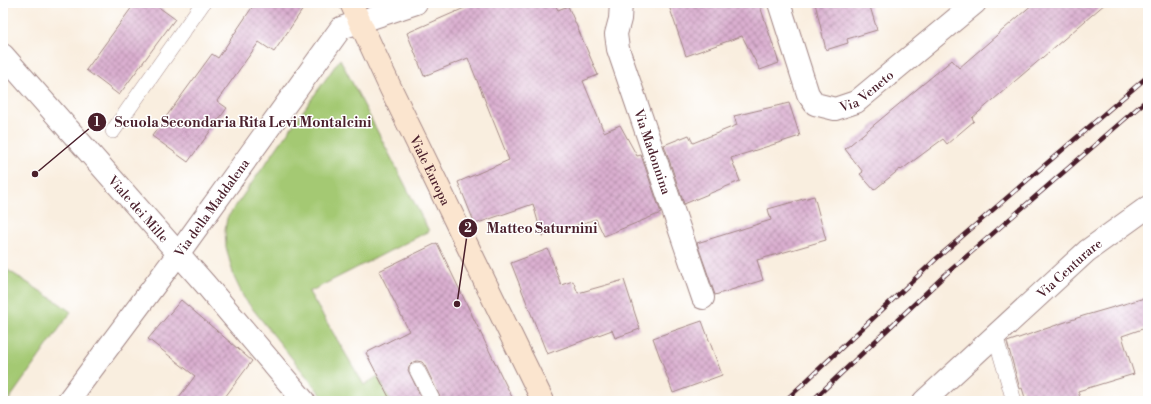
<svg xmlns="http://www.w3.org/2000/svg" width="1151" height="404" font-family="'Libre Bodoni',serif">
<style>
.green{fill:#a4c973;stroke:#77744f}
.building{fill:url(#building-cross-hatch)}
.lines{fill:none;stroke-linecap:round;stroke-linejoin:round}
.lane-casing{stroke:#a28685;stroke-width:16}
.street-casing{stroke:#a28685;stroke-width:24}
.secondary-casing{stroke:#a28685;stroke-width:24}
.lane{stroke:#fff;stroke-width:15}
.street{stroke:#fff;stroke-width:22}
.secondary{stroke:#fbe5cf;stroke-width:22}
.rail-casing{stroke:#4a1f2b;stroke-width:4.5}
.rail{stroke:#fff;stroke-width:3;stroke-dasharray:9;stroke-linecap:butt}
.labels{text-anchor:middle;stroke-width:3;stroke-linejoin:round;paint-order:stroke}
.street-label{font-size:13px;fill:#4a1f2b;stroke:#fff}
.leader{fill:none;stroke:#4a1f2b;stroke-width:1.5}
.callout-dot{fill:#4a1f2b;stroke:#fff;stroke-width:1.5}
.mark-label{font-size:12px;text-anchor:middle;font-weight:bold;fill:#fff}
.callout-label{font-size:14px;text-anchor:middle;font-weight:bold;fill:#4a1f2b;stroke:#fff;stroke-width:3;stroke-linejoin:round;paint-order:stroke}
</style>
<defs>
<pattern id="building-cross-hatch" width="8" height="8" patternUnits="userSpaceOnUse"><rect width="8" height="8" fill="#daafd0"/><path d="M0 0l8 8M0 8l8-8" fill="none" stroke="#b38ea9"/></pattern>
</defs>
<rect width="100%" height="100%" fill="#fff"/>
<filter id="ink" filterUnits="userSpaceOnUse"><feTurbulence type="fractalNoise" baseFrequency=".025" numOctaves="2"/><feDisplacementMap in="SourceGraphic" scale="8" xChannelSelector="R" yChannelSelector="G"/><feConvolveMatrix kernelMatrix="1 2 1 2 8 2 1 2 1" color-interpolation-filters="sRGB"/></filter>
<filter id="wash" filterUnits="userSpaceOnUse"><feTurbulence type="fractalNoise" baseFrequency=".012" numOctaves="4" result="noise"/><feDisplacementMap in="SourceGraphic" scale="16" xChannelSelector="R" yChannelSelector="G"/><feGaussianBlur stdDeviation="0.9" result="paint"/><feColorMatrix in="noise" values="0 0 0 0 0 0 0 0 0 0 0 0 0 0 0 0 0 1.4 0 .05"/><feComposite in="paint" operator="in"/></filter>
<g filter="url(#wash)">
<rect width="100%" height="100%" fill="#f9eedf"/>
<g class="green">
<path d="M 340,59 L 429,231 L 309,292 L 364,385 L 378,376 L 391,401 L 326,401 L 244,298 L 234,277 L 226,247 L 225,230 L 227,218 Z"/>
<path d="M 3,267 L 59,303 L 71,312 L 8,401 L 3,401 Z"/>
</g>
<g id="blocks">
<g class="building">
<path d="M 135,3 L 153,3 L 175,19 L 119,95 L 86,70 Z"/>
<path d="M 255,3 L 307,3 L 274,52 L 259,42 L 217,101 L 227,108 L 188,162 L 152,136 L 212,54 L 218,58 Z"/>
<path d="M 476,3 L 554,3 L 558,10 L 568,6 L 598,75 L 583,81 L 604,132 L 620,125 L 637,156 L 641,155 L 661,213 L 604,236 L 596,219 L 542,236 L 533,204 L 475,224 L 458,182 L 509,160 L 468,58 L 424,76 L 407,33 Z"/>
<path d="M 668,3 L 759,3 L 779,63 L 760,70 L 742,36 L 686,56 Z"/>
<path d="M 815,3 L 869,3 L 877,30 L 847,39 L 848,43 L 826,50 Z"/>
<path d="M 1034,3 L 1106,3 L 972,118 L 974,121 L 947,144 L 943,139 L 901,170 L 900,169 L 874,190 L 860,174 L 863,172 L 845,149 L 952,60 L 959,68 Z"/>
<path d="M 789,103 L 800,136 L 731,158 L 740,181 L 684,204 L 664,145 L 689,135 L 693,143 L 737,125 L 734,116 Z"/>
<path d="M 814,196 L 826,240 L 757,260 L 763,280 L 715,295 L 697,243 L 771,220 L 768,209 Z"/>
<path d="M 437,243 L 502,377 L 514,401 L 442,401 L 425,366 L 422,362 L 417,361 L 413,362 L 410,365 L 408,370 L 423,401 L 391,401 L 366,353 L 409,331 L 379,271 Z"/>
<path d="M 548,249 L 561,285 L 573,281 L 578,293 L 624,280 L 640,329 L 615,338 L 612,330 L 547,354 L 511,263 Z"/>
<path d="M 1148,297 L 1148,327 L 1122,336 L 1134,374 L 1078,391 L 1081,401 L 1026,401 L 1022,388 L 1020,389 L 1007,342 L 1083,316 Z"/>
<path d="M 181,300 L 252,361 L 222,401 L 176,401 L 195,376 L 148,339 Z"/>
<path d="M 702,321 L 722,375 L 673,393 L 653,338 Z"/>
</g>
</g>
</g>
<g filter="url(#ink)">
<use href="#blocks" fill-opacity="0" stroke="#a28685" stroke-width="1"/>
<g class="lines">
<defs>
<g id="lane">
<path d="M 113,131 L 203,3"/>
<path d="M 995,335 L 1014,401"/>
<path d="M 417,370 L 433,401"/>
</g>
<g id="street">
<path id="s1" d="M 621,3 L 620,19 L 616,34 L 618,49 L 703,298"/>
<path id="s2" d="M 779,3 L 808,94 L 815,104 L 835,109 L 856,102 L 975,3"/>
<path id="s3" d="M 3,55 L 206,285 L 304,401"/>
<path id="s4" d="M 68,401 L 178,254 L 341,28 L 416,3"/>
<path id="s5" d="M 924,401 L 1087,251 L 1148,207"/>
</g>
<g id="secondary">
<path id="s6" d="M 351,3 L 391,89 L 543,401"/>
</g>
</defs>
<use href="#lane" class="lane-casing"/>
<use href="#street" class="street-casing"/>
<use href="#secondary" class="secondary-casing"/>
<use href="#lane" class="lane"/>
<use href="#street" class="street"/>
<use href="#secondary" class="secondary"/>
<defs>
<g id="rail">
<path d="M 785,401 L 936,259 L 1148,76"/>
<path d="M 812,401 L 945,275 L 1148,99"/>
</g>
</defs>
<use href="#rail" class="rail-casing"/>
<use href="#rail" class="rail"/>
</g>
</g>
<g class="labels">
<g class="street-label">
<text dy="5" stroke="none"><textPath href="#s2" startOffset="165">Via Veneto</textPath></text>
<text dy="5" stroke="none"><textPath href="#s1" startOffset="155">Via Madonnina</textPath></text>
<text dy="5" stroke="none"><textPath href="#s6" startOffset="185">Viale Europa</textPath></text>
<text dy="5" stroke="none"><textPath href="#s4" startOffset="241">Via della Maddalena</textPath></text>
<text dy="5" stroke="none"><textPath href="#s3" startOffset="205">Viale dei Mille</textPath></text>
<text dy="5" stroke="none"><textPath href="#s5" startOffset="197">Via Centurare</textPath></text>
</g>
</g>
<path class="leader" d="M35 174L97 122M457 304L468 228"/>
<g class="callout-dot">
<circle cx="35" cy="174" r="4"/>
<circle cx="457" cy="304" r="4"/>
<circle cx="97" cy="122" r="10"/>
<circle cx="468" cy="228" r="10"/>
</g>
<g class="mark-label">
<text x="97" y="126">1</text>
<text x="468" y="232">2</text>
</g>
<g class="callout-label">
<text x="243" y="127">Scuola Secondaria Rita Levi Montalcini</text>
<text x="542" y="233">Matteo Saturnini</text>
</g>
<rect width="1151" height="404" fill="none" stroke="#fff" stroke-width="16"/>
</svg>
